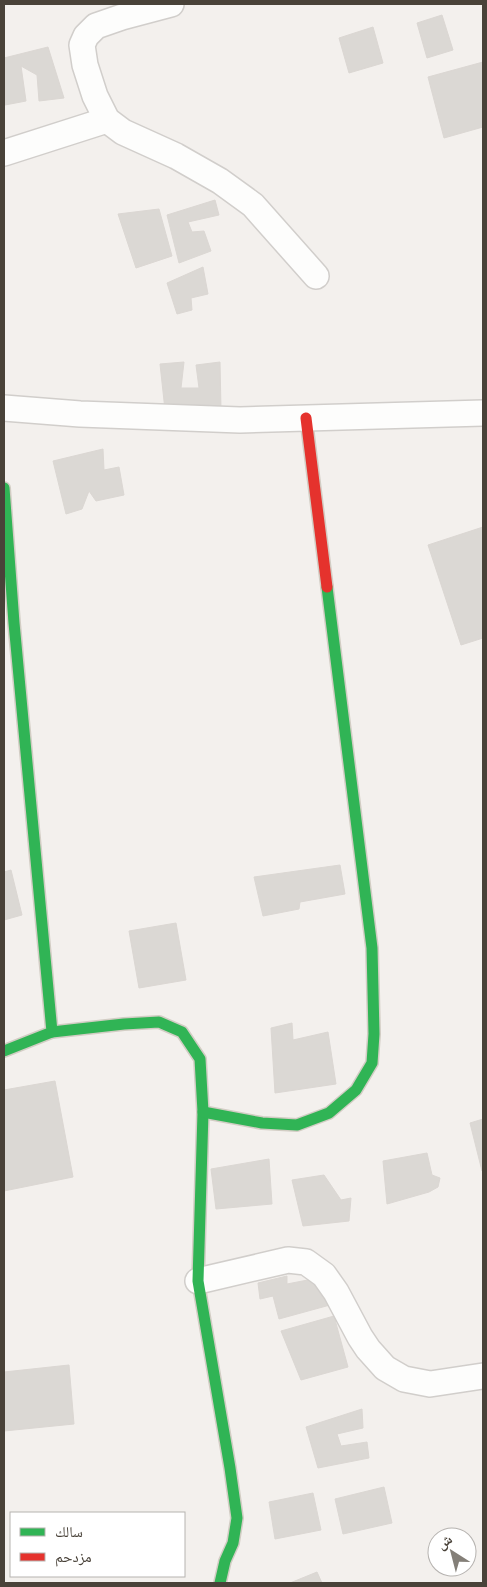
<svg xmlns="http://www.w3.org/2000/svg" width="487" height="1587" font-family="'DM Sans','Noto Naskh Arabic',sans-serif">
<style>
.building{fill:#dbd8d4;stroke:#dbd7d3}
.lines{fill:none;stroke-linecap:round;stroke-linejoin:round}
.street-casing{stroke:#d1cecb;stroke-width:28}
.fast-casing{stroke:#d2cdc4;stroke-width:14}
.jam-casing{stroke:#d2cdc4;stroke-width:14}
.street{stroke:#fdfdfc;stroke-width:25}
.fast{stroke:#30b455;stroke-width:11}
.jam{stroke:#e5322d;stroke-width:11}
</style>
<rect width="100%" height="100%" fill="#f3f0ed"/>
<g class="building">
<path d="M 442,15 L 453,50 L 427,58 L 417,23 Z"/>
<path d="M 373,27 L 383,63 L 349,73 L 339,38 Z"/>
<path d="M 48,47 L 64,98 L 39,101 L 37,75 L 21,66 L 26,101 L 5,105 L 4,58 Z"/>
<path d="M 483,62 L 483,127 L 444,138 L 428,77 Z"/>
<path d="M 215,200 L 219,215 L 188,222 L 192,232 L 204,231 L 211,251 L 179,263 L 167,215 Z"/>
<path d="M 159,209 L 172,256 L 136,268 L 118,214 Z"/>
<path d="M 203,267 L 208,294 L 191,298 L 192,310 L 177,314 L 167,283 Z"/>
<path d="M 184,362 L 181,388 L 199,388 L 196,365 L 220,362 L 221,410 L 165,410 L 160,364 Z"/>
<path d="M 103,449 L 104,470 L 119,467 L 124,495 L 96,501 L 89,491 L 82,509 L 66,514 L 53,461 Z"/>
<path d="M 483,527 L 483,638 L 461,645 L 428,545 Z"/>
<path d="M 340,865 L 345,894 L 300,902 L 299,909 L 263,916 L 254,877 Z"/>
<path d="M 11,870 L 22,915 L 4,920 L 4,872 Z"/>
<path d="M 176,923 L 186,980 L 139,988 L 129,931 Z"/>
<path d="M 292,1023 L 293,1040 L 328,1032 L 336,1084 L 275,1093 L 271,1028 Z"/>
<path d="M 55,1081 L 73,1177 L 4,1191 L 4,1090 Z"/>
<path d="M 483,1119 L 483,1170 L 482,1171 L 470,1123 Z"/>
<path d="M 427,1153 L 432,1175 L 440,1178 L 438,1187 L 429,1192 L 387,1204 L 383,1161 Z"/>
<path d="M 269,1159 L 272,1204 L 216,1209 L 211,1169 Z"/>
<path d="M 324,1175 L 341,1200 L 351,1198 L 349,1221 L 303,1226 L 292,1180 Z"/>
<path d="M 287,1276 L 287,1284 L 318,1278 L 330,1305 L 279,1319 L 273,1296 L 260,1299 L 258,1283 Z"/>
<path d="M 334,1316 L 348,1367 L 301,1380 L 281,1331 Z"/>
<path d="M 69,1365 L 74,1424 L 4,1431 L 4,1372 Z"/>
<path d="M 362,1409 L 363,1428 L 337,1434 L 341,1446 L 367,1442 L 369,1458 L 318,1468 L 306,1427 Z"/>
<path d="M 384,1487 L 392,1523 L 343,1534 L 335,1499 Z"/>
<path d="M 313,1493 L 321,1530 L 275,1539 L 269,1502 Z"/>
<path d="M 317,1572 L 322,1583 L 290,1583 Z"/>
</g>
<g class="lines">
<defs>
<g id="street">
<path d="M 171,4 L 122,17 L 96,26 L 86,36 L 82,45 L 85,65 L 95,96 L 107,120 L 123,132 L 176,156 L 220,181 L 253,205 L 316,276"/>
<path d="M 4,153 L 107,120"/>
<path d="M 4,408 L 80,414 L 240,420 L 483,413"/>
<path d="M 198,1281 L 288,1260 L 306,1262 L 324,1275 L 336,1292 L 360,1337 L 368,1349 L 385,1368 L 404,1379 L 430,1384 L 483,1376"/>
</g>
<g id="fast">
<path d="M 4,488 L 14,623 L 52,1032 L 4,1051"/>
<path d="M 52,1032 L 124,1024 L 159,1022 L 182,1032 L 200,1059 L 203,1112 L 198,1281 L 230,1468 L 237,1518 L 233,1543 L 225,1561 L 220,1583"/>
<path d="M 203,1112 L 262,1123 L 297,1125 L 329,1113 L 356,1090 L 372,1063 L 374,1034 L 372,948 L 327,587"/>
</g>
<path id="jam" d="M 306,418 L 327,587"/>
</defs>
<use href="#street" class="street-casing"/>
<use href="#fast" class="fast-casing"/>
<use href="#jam" class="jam-casing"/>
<use href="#street" class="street"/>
<use href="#fast" class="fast"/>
<use href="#jam" class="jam"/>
</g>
<rect width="487" height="1587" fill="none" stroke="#494239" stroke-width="10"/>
<rect x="10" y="1512" width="175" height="65" fill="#ffffff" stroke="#b6b3b0"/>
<rect x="20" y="1528" width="25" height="8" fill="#30b455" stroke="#b6b3b0"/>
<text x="55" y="1537" font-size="15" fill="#494239">سالك</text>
<rect x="20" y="1553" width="25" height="8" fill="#e5322d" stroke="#b6b3b0"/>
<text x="55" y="1562" font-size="15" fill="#494239">مزدحم</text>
<g transform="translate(452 1552) rotate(324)"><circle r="24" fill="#ffffff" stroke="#b6b3b0"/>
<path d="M0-4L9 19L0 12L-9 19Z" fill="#847f78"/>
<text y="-8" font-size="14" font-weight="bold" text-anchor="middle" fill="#494239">ش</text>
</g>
</svg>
